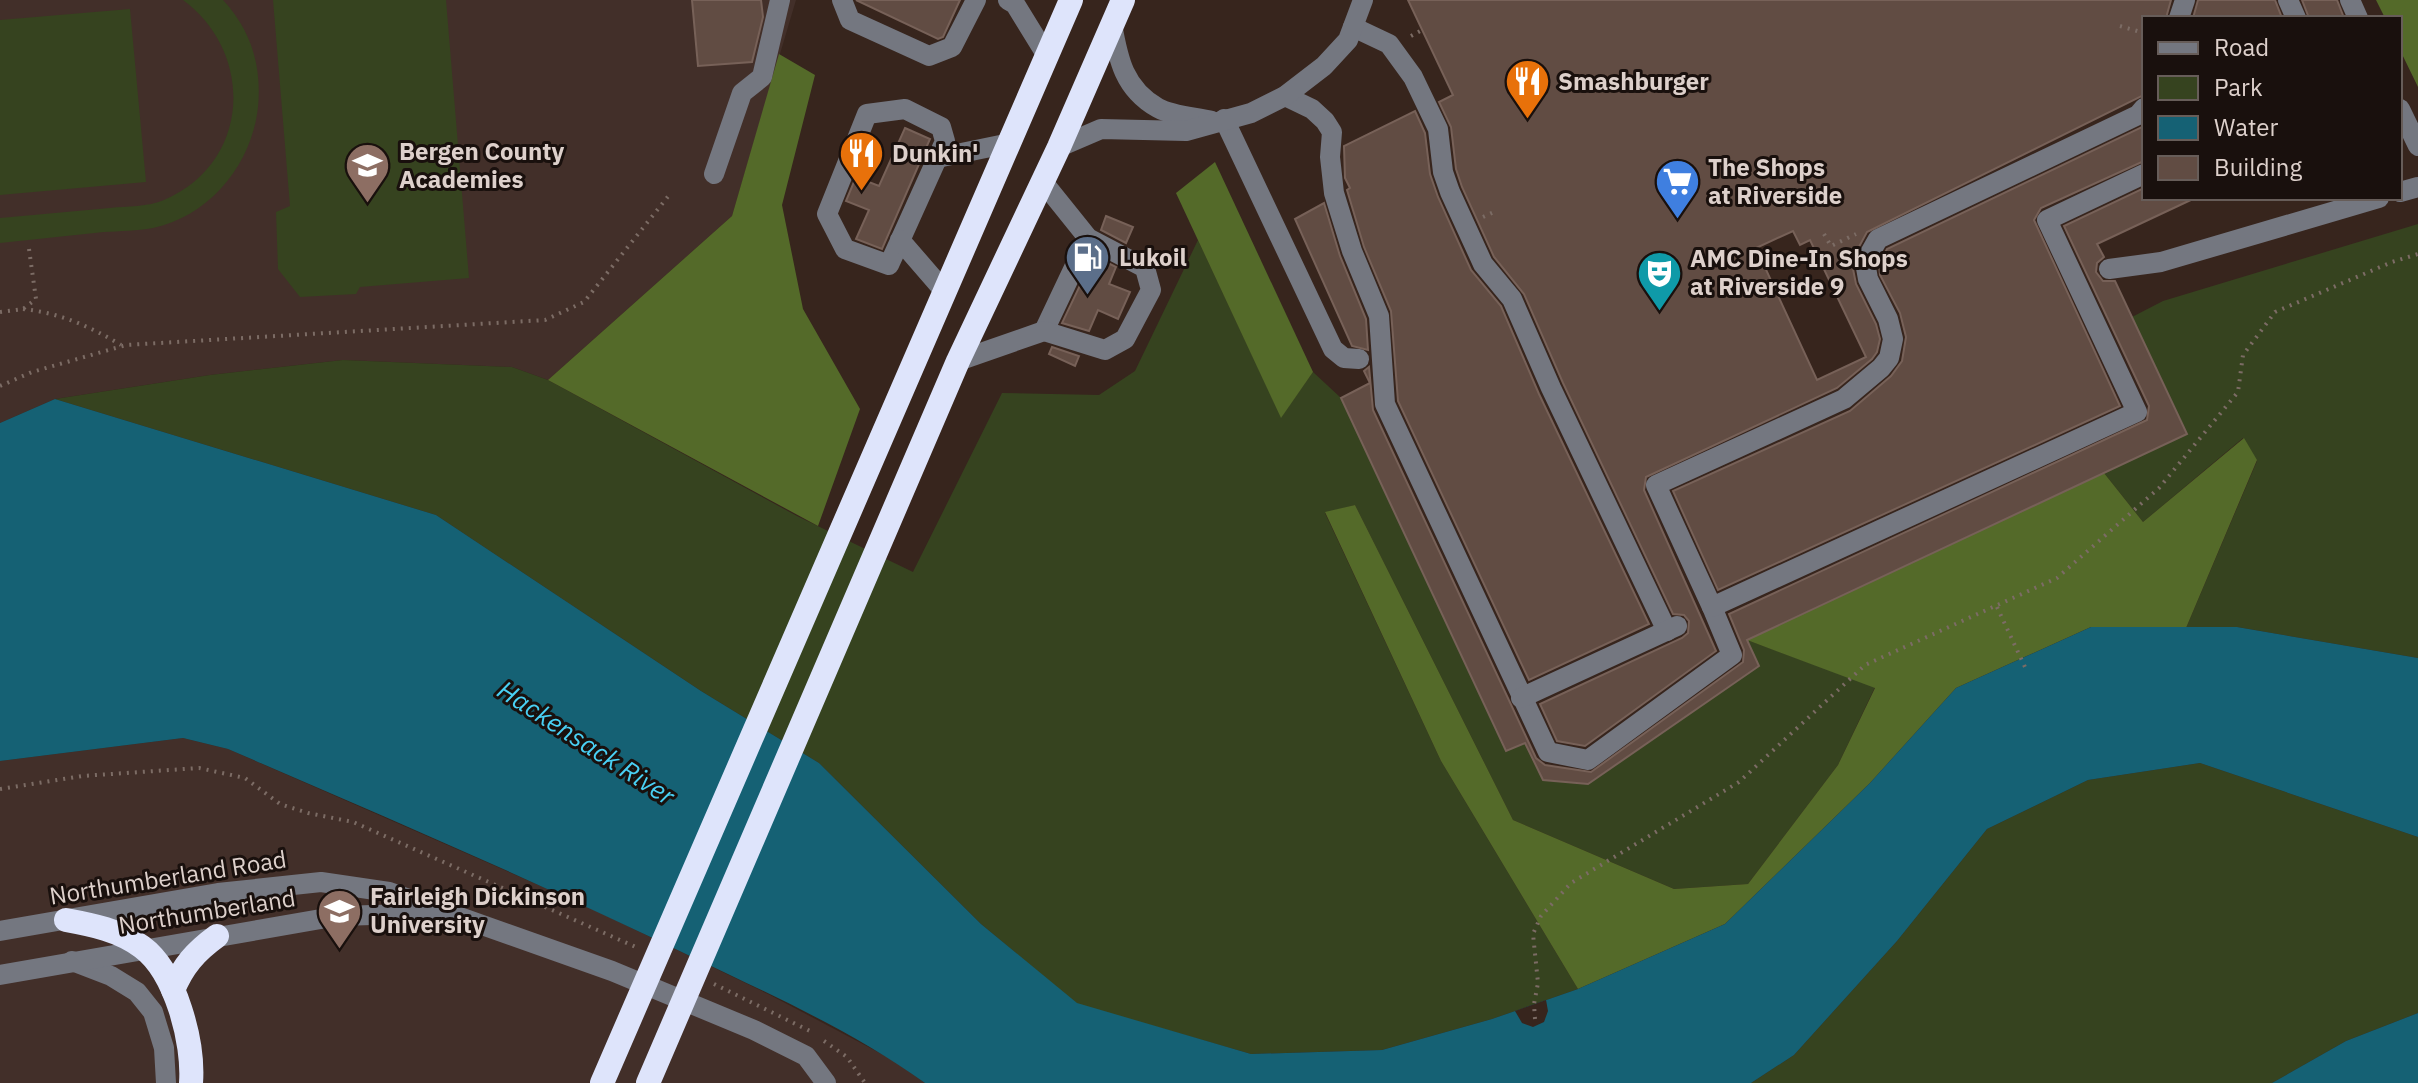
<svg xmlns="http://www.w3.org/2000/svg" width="2418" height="1083" font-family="'IBM Plex Sans',sans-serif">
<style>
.education{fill:#422f29}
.green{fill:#36431f}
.forest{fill:#546a29}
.water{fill:#156174}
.pier{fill:#37251d}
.building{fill:#614c43;stroke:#776158;stroke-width:2;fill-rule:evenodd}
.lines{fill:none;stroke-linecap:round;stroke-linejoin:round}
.path{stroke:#7c6c65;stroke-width:4;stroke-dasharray:2 6;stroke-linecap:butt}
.minor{stroke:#747780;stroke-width:20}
.highway{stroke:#dee4fb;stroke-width:24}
.labels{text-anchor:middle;stroke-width:6;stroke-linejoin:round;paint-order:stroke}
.poi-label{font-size:24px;font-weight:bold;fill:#ddd0cb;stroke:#19100d;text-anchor:start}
.street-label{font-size:24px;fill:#ddd0cb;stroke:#19100d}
.water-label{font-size:26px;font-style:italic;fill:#49d0f4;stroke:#19100d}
</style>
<rect width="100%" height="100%" fill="#37251d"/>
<g class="education">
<path d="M 0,0 L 796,0 L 732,216 L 548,380 L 512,367 L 343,360 L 210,375 L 55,399 L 0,423 Z"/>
<path d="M 183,738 L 228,749 L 584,905 L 770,995 L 893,1060 L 925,1083 L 0,1083 L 0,761 Z"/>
</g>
<g class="green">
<path d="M 183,0 L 223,0 C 251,30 262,66 258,107 C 252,164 210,216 153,228 C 137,231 120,231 104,232 C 69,236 35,239 0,243 L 0,218 C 37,215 73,211 110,208 C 127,206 148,207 164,200 C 251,163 255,53 183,0 Z"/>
<path d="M 273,0 L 446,0 L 469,278 L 360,287 L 356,294 L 300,297 L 278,269 L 276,212 L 290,206 Z"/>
<path d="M 130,9 L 146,182 L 0,195 L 0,20 Z"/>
<path d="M 2418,224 L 2418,658 L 2237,627 L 2186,628 L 2257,461 L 2243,438 L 2143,522 L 2104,473 L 2187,433 L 2132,317 L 2163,301 Z"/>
<path d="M 1198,240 L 1281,417 L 1313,372 L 1341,398 L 1506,751 L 1525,743 L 1543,779 L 1588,784 L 1759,666 L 1747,640 L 1875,687 L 1838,765 L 1748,884 L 1674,889 L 1513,820 L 1355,505 L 1325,513 L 1441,761 L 1578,989 L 1492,1019 L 1382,1050 L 1251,1054 L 1077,1004 L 981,924 L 819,763 L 701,691 L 436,515 L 55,399 L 210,375 L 343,360 L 512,367 L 548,380 L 797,516 L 913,572 L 1002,393 L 1099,395 L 1135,371 Z"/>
<path d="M 2200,763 L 2418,837 L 2418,1013 L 2346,1041 L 2272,1083 L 1751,1083 L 1794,1055 L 1897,941 L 1987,829 L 2088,780 Z"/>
</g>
<g class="forest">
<path d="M 2376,0 L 2418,0 L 2418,87 L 2400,50 L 2400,18 L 2385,18 Z"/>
<path d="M 779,54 L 815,75 L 782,205 L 803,309 L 860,409 L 818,526 L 548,380 L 732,216 Z"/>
<path d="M 1215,162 L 1313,372 L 1281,418 L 1176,193 Z"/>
<path d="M 2244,438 L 2257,460 L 2186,628 L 2091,627 L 1956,688 L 1870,783 L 1725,924 L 1578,989 L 1441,761 L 1325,512 L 1355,505 L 1513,820 L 1674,889 L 1748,884 L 1838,765 L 1875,688 L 1747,640 L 2104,473 L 2143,522 Z"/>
</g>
<g class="water">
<path d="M 55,399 L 436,515 L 701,691 L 819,763 L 981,924 L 1077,1003 L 1251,1054 L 1382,1050 L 1492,1019 L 1578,989 L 1725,924 L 1870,783 L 1956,688 L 2091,627 L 2237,627 L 2418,658 L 2418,837 L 2200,763 L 2088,780 L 1987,829 L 1897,941 L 1794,1055 L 1751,1083 L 925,1083 C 853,1031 769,994 690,956 C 538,882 383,816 228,749 L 183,738 L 0,761 L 0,423 Z"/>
<path d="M 2418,1013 L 2418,1083 L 2272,1083 L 2346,1041 Z"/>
</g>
<path class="pier" d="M 1546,1000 L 1548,1011 L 1544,1022 L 1533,1027 L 1522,1023 L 1515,1011 Z"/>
<g class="building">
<path d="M 692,0 L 761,0 L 763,17 L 752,62 L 698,66 Z"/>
<path d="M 856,0 L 960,0 L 943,37 L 938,39 Z"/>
<path d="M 1408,0 L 2171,0 L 2166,18 L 2144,18 L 2144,95 L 1867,232 L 1854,256 L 1852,264 L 1856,284 L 1876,324 L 1880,339 L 1877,352 L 1872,359 L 1837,388 L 1646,477 L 1644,490 L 1716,651 L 1585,746 L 1557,741 L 1540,704 L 1682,638 L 1688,633 L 1689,621 L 1684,615 L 1673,614 L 1563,383 L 1524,294 L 1494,257 L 1462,187 L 1456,169 L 1451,127 L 1439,102 L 1453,95 ZM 1793,231 L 1800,245 L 1810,240 L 1866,357 L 1817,380 L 1756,248 Z"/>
<path d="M 2198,0 L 2275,0 L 2282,18 L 2193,18 Z"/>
<path d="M 2302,0 L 2337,0 L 2344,18 L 2309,18 Z"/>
<path d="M 1415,111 L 1425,133 L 1430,174 L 1438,197 L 1471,270 L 1501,306 L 1539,394 L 1649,624 L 1529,680 L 1398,401 L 1391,311 L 1364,247 L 1347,190 L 1350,188 L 1345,178 L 1344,146 Z"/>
<path d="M 2144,126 L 2144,161 L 2041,208 L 2034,220 L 2120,406 L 1718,590 L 1673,491 L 1850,411 L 1891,376 L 1902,361 L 1906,337 L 1900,313 L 1880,275 L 1879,264 L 1887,249 Z"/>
<path d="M 905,128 L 930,139 L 882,249 L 856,239 L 869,210 L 846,201 L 856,177 L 879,186 Z"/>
<path d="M 2144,188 L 2144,198 L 2195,198 L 2097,244 L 2104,257 L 2097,263 L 2096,272 L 2103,281 L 2115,281 L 2187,434 L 1747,640 L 1759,666 L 1588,784 L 1543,780 L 1525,743 L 1506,751 L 1341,398 L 1370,383 L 1364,371 L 1369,367 L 1373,410 L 1536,758 L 1545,765 L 1591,772 L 1743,662 L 1744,650 L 1729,614 L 2147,420 L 2149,406 L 2064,226 Z"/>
<path d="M 1324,203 L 1340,256 L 1366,319 L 1368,350 L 1352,346 L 1295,219 Z"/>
<path d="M 1106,216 L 1133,227 L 1126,243 L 1101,230 Z"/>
<path d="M 1094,256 L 1116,267 L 1109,284 L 1130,292 L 1118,319 L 1098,310 L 1089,331 L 1062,323 Z"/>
<path d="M 1052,347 L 1079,356 L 1075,366 L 1049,354 Z"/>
</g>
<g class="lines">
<g class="path">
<path d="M 2120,26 L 2144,33"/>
<path d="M 1411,36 L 1422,30"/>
<path d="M 1483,217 L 1496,211"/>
<path d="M 1824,234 L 1831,246 L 1856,234"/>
<path d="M 23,309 C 60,313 89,326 121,345"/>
<path d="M 0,312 L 23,309 L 36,299 L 29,249"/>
<path d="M 0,386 L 32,372 L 126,345 L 545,320 L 584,302 L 670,194"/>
<path d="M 1997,607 L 2025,667"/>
<path d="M 0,789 L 82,776 L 199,768 L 245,778 L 280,804 L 308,813 L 353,822 L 638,948"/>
<path d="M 714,984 L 814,1033"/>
<path d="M 1535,1019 L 1534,1004 L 1538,983 L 1533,934 L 1541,916 L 1571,883 L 1739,782 L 1865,665 L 2057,578 L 2159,488 L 2238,392 L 2243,355 L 2275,312 L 2392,262 L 2418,254"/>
<path d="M 824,1041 L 847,1057 L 865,1083"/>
</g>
<g class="minor">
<path d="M 842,0 L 850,20 L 929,56 L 952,47 L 976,0"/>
<path d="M 1008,0 L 1015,4 L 1047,56"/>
<path d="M 2288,0 L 2296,18"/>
<path d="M 2350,0 L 2358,18"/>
<path d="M 2179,18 L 2185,0"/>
<path d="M 1112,24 C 1118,59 1124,89 1158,108 C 1172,116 1196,117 1212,121"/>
<path d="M 1353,27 L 1389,44 L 1413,77 L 1438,129 L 1443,172 L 1450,192 L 1483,264 L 1512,299 L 1551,388 L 1667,631"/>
<path d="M 1285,96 L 1312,109 L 1325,121 L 1332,132 L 1330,157 L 1334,193 L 1352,251 L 1379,316 L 1385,404 L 1548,752 L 1588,760 L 1732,655 L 1712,607"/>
<path d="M 2144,108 L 2138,115 L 1878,239 L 1865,262 L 1868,279 L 1888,319 L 1893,339 L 1889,358 L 1881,368 L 1844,399 L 1656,485 L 1712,607 L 2137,412 L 2047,220 L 2144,174"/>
<path d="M 905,109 L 941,127 L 945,141 L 889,265 L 845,249 L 827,214 L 867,114 Z"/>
<path d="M 2400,109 L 2418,146"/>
<path d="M 1224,119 L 1333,349 L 1344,358 L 1359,359"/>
<path d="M 1059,147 L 1101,129 L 1186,131 L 1251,113 L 1285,96 L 1324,66 L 1348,40 L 1363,0"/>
<path d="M 937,158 L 1010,143"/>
<path d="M 714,174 L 742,93 L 762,77 L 780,0"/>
<path d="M 2400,192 L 2418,187"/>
<path d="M 900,240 L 945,292"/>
<path d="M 2109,269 L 2161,262 L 2379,198"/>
<path d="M 1044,331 L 1088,238"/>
<path d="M 958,361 L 1044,331 L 1105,350 L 1125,339 L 1151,290 L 1145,268 L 1088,238 L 1043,182"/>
<path d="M 1521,698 L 1677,626"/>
<path d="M 0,931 L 218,893 L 321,882 L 389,892 L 612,971 L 754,1030 L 806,1056 L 826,1083"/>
<path d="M 72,961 L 111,976 L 137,992 L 153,1012 L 164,1048 L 166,1083"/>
<path d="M 0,975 L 338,916 L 407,914 L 436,916"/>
</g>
<g class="highway">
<path d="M 66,920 C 93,925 119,930 142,947 C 176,972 194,1043 191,1083"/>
<path d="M 173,990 C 183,966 195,952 217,936"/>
<path d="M 602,1083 L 1071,0"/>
<path d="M 648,1083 L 958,361 L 1059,147 L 1123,0"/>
</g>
</g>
<defs>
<symbol id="restaurant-pin" viewBox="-11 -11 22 30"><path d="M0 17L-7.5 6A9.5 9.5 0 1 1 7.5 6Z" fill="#e8710a" stroke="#19100d"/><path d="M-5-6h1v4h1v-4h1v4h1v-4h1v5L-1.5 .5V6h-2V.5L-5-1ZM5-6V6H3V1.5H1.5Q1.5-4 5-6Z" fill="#fff"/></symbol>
<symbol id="school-pin" viewBox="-11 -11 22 30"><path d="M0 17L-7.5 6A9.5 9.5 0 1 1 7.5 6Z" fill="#8d6e63" stroke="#19100d"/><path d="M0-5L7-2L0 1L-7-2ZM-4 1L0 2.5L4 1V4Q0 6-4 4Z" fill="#fff"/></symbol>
<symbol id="supermarket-pin" viewBox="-11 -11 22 30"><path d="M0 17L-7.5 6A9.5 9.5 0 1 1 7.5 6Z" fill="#3f7fe0" stroke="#19100d"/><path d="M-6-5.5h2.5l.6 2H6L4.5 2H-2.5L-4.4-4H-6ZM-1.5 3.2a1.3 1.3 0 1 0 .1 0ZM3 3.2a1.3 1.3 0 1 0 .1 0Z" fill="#fff"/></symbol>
<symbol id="fuel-pin" viewBox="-11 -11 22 30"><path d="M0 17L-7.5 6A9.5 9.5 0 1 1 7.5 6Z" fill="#5c6f8a" stroke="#19100d"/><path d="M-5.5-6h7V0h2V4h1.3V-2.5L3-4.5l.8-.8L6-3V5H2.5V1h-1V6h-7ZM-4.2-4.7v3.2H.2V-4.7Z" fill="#fff"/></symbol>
<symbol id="theatre-pin" viewBox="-11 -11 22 30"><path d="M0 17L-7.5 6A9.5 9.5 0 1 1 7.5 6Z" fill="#0f9aa8" stroke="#19100d"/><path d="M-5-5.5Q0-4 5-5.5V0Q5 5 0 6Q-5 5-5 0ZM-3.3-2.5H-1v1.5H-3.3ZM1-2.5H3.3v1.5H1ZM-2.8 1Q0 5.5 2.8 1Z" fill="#fff"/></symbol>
<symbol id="university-pin" viewBox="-11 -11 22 30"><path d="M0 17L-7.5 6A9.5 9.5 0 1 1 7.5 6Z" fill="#8d6e63" stroke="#19100d"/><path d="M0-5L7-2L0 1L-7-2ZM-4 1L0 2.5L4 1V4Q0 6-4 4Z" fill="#fff"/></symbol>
</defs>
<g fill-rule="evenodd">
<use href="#restaurant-pin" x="1502" y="56" width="51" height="69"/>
<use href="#restaurant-pin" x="836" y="128" width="51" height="69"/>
<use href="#school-pin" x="342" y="140" width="51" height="69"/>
<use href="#supermarket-pin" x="1652" y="156" width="51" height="69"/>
<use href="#fuel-pin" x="1062" y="232" width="51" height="69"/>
<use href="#theatre-pin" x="1634" y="248" width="51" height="69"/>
<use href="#university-pin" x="314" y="886" width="51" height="69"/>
</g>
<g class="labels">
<g class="poi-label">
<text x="1558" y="90">Smashburger</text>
<text x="399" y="160">Bergen County<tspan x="399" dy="28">Academies</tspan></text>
<text x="892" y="162">Dunkin'</text>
<text x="1708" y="176">The Shops<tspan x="1708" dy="28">at Riverside</tspan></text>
<text x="1119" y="266">Lukoil</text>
<text x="1690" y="267">AMC Dine-In Shops<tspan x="1690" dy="28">at Riverside 9</tspan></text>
<text x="370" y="905">Fairleigh Dickinson<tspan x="370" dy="28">University</tspan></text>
</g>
<g class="street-label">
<text transform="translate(168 878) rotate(-9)" y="8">Northumberland Road</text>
<text transform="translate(207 912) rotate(-9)" y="8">Northumberland</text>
</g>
<g class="water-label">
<text transform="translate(586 743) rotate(33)" y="9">Hackensack River</text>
</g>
</g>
<rect x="2142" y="16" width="260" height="184" fill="#19100d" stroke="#675d59" stroke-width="2"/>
<rect x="2158" y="42" width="40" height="12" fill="#747780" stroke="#675d59" stroke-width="2"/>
<text x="2214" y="56" font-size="24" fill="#ddd0cb">Road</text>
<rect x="2158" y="76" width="40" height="24" fill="#36431f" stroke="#675d59" stroke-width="2"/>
<text x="2214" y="96" font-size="24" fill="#ddd0cb">Park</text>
<rect x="2158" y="116" width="40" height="24" fill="#156174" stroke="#675d59" stroke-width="2"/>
<text x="2214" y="136" font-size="24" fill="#ddd0cb">Water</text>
<rect x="2158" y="156" width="40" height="24" fill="#614c43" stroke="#675d59" stroke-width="2"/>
<text x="2214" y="176" font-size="24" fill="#ddd0cb">Building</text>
</svg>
